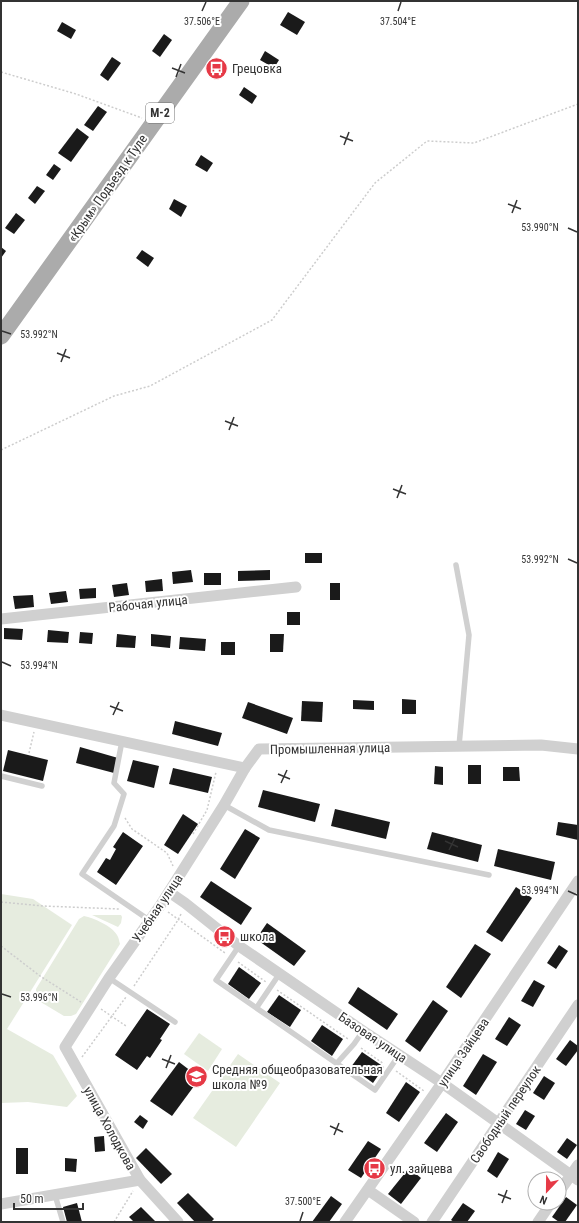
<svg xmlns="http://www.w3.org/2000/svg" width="579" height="1223" font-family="'Roboto Condensed',sans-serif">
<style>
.green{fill:#e6ecdf}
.building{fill:#1a1a1a}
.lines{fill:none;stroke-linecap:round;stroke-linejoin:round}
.path{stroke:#cdcdcd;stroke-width:1.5;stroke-dasharray:2 2;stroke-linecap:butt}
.lane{stroke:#d0d0d0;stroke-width:5.5}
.street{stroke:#d0d0d0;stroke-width:11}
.primary{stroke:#ababab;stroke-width:17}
.ticks{fill:none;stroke:#333;stroke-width:1.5}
.labels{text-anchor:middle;stroke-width:4;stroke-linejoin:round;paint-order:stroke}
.shield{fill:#fff;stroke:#707070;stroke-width:1}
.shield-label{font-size:12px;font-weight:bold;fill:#333}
.poi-label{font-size:13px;fill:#333;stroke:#fff;text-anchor:start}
.street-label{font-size:13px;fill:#333;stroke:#fff}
.ticks-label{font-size:10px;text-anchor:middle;fill:#333;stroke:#fff;stroke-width:4;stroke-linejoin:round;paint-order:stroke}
</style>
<rect width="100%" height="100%" fill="#fff"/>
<g class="green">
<path d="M 1,894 L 33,899 L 72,925 L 7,1029 L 53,1055 L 77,1096 L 67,1107 L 28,1102 L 1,1103 Z"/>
<path d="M 92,915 L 121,915 L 122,917 L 121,923 L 118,927 Z"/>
<path d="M 84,916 C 94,918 112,926 117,935 C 119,938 119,941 120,944 L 76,1014 L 71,1016 L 64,1016 L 39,1001 L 36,997 L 36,989 L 79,919 Z"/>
<path d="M 199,1033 L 222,1049 L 208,1071 L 184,1054 Z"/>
<path d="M 238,1054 L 280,1083 L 236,1147 L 193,1118 Z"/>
</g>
<g class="building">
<path d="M 288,12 L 305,22 L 297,35 L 280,25 Z"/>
<path d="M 62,22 L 76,30 L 71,39 L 57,31 Z"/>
<path d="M 164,34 L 172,40 L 160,57 L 152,51 Z"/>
<path d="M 265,51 L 279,60 L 274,68 L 260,60 Z"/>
<path d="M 112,57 L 121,63 L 108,81 L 100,75 Z"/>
<path d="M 244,87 L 257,96 L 252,104 L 239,95 Z"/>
<path d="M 98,106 L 107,112 L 93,131 L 84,125 Z"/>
<path d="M 77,128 L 89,137 L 71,162 L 58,153 Z"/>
<path d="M 201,155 L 213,163 L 207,172 L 195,165 Z"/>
<path d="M 54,164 L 61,169 L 53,180 L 46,175 Z"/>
<path d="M 37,186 L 45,191 L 35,204 L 28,198 Z"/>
<path d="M 174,199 L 187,206 L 181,217 L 169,209 Z"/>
<path d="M 16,213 L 25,220 L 14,234 L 5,228 Z"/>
<path d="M 1,247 L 6,251 L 1,258 Z"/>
<path d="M 142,250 L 154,258 L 148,267 L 136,258 Z"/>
<rect x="305" y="553" width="17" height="10"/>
<path d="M 191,570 L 193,582 L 173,584 L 172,572 Z"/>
<path d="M 270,570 L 270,580 L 238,581 L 238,571 Z"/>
<rect x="204" y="573" width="17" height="12"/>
<path d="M 162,579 L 163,591 L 146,592 L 145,581 Z"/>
<path d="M 127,583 L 129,595 L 114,597 L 112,585 Z"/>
<rect x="330" y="583" width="10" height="17"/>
<path d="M 96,588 L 96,598 L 80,599 L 79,589 Z"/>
<path d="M 66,591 L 68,602 L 51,604 L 49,593 Z"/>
<path d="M 33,595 L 34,607 L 15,609 L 13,596 Z"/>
<rect x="287" y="612" width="13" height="13"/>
<path d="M 4,628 L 23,629 L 22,640 L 4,639 Z"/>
<path d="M 48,630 L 69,632 L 68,643 L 47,642 Z"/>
<path d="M 80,632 L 93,633 L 92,644 L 79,643 Z"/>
<path d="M 117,634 L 136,636 L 135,648 L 116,647 Z"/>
<path d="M 151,634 L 171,636 L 170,648 L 151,646 Z"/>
<path d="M 270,634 L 284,634 L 283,652 L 270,652 Z"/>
<path d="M 180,637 L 206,639 L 205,651 L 179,649 Z"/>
<rect x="221" y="642" width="14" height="13"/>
<path d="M 402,699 L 416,700 L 416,714 L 402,714 Z"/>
<path d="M 353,700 L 374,701 L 374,710 L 353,709 Z"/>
<path d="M 302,701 L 323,702 L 322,722 L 301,721 Z"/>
<path d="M 248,702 L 293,718 L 287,734 L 242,718 Z"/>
<path d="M 175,721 L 222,733 L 218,746 L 172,734 Z"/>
<path d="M 80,747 L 118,758 L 114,773 L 76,763 Z"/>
<path d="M 8,750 L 48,760 L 43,781 L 3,771 Z"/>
<path d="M 133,760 L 159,766 L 154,788 L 127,781 Z"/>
<rect x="468" y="765" width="13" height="19"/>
<path d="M 435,766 L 443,767 L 443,785 L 434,784 Z"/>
<path d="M 503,767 L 519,767 L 520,781 L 503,781 Z"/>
<path d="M 173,768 L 212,777 L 208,793 L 169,784 Z"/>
<path d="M 263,790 L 320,804 L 315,822 L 258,807 Z"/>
<path d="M 335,809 L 390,822 L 386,839 L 331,826 Z"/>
<path d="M 183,814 L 198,824 L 178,854 L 164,845 Z"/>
<path d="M 558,822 L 578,825 L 578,840 L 556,835 Z"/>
<path d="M 245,829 L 260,838 L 235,879 L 220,869 Z"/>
<path d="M 123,832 L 143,846 L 116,885 L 97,872 L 106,858 L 110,860 L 116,849 L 113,847 Z"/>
<path d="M 432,832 L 482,845 L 478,862 L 427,849 Z"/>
<path d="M 498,849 L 555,862 L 551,880 L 494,866 Z"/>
<path d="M 211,881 L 252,908 L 241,925 L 200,897 Z"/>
<path d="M 516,887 L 532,898 L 502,942 L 486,932 Z"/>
<path d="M 267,923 L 306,951 L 294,966 L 256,939 Z"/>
<path d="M 475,944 L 491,954 L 461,998 L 446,987 Z"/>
<path d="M 559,945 L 568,951 L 556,969 L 547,963 Z"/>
<path d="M 239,967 L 261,983 L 249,999 L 228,984 Z"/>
<path d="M 534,980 L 545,986 L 533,1007 L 521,1001 Z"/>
<path d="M 358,987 L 398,1014 L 387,1030 L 348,1003 Z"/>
<path d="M 279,995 L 301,1010 L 290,1027 L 267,1012 Z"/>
<path d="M 433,1000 L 448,1011 L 420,1052 L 405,1041 Z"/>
<path d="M 147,1009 L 170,1024 L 160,1039 L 162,1040 L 150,1058 L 147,1056 L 137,1070 L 115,1055 Z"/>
<path d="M 509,1017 L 521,1025 L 507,1046 L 495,1039 Z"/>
<path d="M 322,1025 L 343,1039 L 332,1056 L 311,1041 Z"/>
<path d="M 570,1040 L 578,1046 L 578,1050 L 566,1066 L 556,1059 Z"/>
<path d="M 362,1052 L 384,1067 L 373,1083 L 351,1067 Z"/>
<path d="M 483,1054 L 497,1062 L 476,1095 L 463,1086 Z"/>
<path d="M 179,1062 L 200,1078 L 172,1116 L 150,1101 Z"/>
<path d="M 544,1076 L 555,1083 L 544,1100 L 533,1093 Z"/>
<path d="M 406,1082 L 420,1092 L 399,1122 L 386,1113 Z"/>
<path d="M 525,1110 L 535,1116 L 526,1130 L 516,1124 Z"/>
<path d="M 446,1113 L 458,1122 L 437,1152 L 424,1143 Z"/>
<path d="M 140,1115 L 148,1121 L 143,1129 L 134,1122 Z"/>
<path d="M 104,1136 L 105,1151 L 95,1152 L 94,1137 Z"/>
<path d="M 567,1138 L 577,1145 L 567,1159 L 557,1152 Z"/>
<path d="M 368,1141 L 381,1149 L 361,1178 L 348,1170 Z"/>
<rect x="16" y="1148" width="12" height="26"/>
<path d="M 146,1148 L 172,1174 L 161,1184 L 136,1158 Z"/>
<path d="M 498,1152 L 509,1159 L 497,1178 L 487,1171 Z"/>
<path d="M 65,1158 L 77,1159 L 76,1172 L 65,1171 Z"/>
<path d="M 409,1168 L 421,1178 L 401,1204 L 388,1194 Z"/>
<path d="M 535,1191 L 535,1202 L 530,1198 Z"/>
<path d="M 188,1193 L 214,1219 L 211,1222 L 195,1222 L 177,1203 Z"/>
<path d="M 331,1196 L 342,1204 L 329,1222 L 312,1222 Z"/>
<path d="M 566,1197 L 577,1205 L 565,1222 L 559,1222 L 552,1217 Z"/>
<path d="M 77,1203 L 82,1222 L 67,1222 L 63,1207 Z"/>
<path d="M 463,1203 L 475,1211 L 467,1222 L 454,1222 L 451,1220 Z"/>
<path d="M 141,1207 L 156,1222 L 134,1222 L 129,1217 Z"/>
</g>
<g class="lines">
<g class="path">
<path d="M 1,72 L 76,94 L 142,118"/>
<path d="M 1,450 L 114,396 L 150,386 L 272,320 L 375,183 L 427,141 L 474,143 L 578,104"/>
<path d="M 29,753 L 34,732"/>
<path d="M 125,818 L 132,829 L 167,853 L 173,866"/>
<path d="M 193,834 L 207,810 L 216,772"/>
<path d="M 1,902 L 43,906 L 119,909"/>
<path d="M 168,912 L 225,953"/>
<path d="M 1,946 L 40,976 L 81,1002"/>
<path d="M 238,962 L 266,982"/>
<path d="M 134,986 L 178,920 L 181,914"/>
<path d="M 277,990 L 348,1039"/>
<path d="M 101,1009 L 126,1026"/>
<path d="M 361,1048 L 384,1064"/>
<path d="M 82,1057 L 126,997"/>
<path d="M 396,1071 L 424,1091"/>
<path d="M 114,1222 L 133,1191"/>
</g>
<g class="lane">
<path d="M 456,565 L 469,635 L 459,746"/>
<path d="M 122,741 L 114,783 L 124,794 L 114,826 L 82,874 L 149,920"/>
<path d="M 1,776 L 42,786"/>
<path d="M 224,805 L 269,830 L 489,875"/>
<path d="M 239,946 L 216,980 L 375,1090 L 399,1055"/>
<path d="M 109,978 L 175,1022"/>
<path d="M 257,1007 L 280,973"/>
<path d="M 337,1063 L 354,1044 L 363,1031"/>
<path d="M 55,1195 L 63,1222"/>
</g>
<g class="street">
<path d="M 1,619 L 296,587"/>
<path d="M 1,715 L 245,768"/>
<path d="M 169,892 L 185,903 L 239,946 L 363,1031 L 442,1083 L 578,1180"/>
<path d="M 368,1190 L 414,1222"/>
<path d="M 559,1192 L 578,1165"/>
<path d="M 1,1204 L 140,1180"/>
<path d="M 178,1222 L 140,1180 L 65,1047 L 109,978 L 160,906 L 224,805 L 245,768 L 259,749 L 541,745 L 578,749"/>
<path d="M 345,1222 L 442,1083 L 578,881"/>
<path d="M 432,1222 L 578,1005"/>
<path d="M 538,1222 L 551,1203"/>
</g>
<path class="primary" d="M 1,336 L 241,1"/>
</g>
<path class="ticks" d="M 202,11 L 206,2M 398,11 L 401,2M 172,68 L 185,73M 176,77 L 181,64M 340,136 L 353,141M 344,145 L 349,132M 508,204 L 521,209M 512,213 L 517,200M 568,228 L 577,232M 2,331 L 11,334M 57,353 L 70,358M 61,362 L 66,349M 225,421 L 238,426M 229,430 L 234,417M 393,489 L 406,494M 397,498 L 402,485M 568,559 L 577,563M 2,662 L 11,666M 110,706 L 123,711M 113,715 L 119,702M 278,774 L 290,779M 281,783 L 287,770M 445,841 L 458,847M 449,850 L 455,838M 568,891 L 577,895M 2,994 L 11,997M 162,1059 L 175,1064M 166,1068 L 171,1055M 330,1126 L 343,1132M 334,1135 L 339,1123M 498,1194 L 511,1199M 502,1203 L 507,1190M 300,1221 L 303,1212"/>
<defs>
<symbol id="bus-disc" viewBox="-11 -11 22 22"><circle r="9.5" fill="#e63946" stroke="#fff"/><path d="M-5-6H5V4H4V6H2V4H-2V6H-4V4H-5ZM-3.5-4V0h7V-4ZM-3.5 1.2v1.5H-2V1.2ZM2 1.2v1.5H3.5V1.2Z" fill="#fff"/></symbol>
<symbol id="school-disc" viewBox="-11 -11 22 22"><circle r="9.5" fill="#e63946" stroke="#fff"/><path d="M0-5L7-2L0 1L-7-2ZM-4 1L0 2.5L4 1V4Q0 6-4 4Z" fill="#fff"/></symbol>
</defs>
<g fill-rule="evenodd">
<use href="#bus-disc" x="204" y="56" width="25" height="25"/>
<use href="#bus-disc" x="212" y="924" width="25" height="25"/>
<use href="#school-disc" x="184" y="1064" width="25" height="25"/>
<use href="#bus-disc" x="362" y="1156" width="25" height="25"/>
</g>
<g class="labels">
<rect class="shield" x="146" y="103" width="28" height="20" rx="3"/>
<g class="shield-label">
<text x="160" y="117">М-2</text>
</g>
<g class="poi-label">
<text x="232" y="73">Грецовка</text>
<text x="240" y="941">школа</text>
<text x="212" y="1074">Средняя общеобразовательная<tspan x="212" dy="15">школа №9</tspan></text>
<text x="390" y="1173">ул. зайцева</text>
</g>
<g class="street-label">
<text transform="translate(107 188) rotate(-55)" y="5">«Крым» Подъезд к Туле</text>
<text transform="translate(148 603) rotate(-6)" y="5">Рабочая улица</text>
<text transform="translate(330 748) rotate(-1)" y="5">Промышленная улица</text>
<text transform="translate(157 908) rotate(-56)" y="5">Учебная улица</text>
<text transform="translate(373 1037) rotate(34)" y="5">Базовая улица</text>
<text transform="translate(463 1052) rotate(-56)" y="5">улица Зайцева</text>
<text transform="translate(505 1114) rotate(-56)" y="5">Свободный переулок</text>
<text transform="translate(110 1128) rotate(61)" y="5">улица Холодкова</text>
</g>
</g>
<g class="ticks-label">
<text x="202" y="25">37.506°E</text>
<text x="398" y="25">37.504°E</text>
<text x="540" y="231">53.990°N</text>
<text x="39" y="338">53.992°N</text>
<text x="540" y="563">53.992°N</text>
<text x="39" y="669">53.994°N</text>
<text x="540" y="894">53.994°N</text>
<text x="39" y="1001">53.996°N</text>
<text x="303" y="1205">37.500°E</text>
</g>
<rect width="579" height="1223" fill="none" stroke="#333333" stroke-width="4"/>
<g transform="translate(547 1191) rotate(202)"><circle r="19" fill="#ffffff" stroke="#adadad"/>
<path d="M0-3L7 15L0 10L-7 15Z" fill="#e63946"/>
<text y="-6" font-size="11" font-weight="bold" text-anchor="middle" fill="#333333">N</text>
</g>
<path d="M14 1203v6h69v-6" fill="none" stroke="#333333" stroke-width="2"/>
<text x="20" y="1203" font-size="12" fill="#333333" stroke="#ffffff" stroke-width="3" paint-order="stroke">50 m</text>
</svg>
